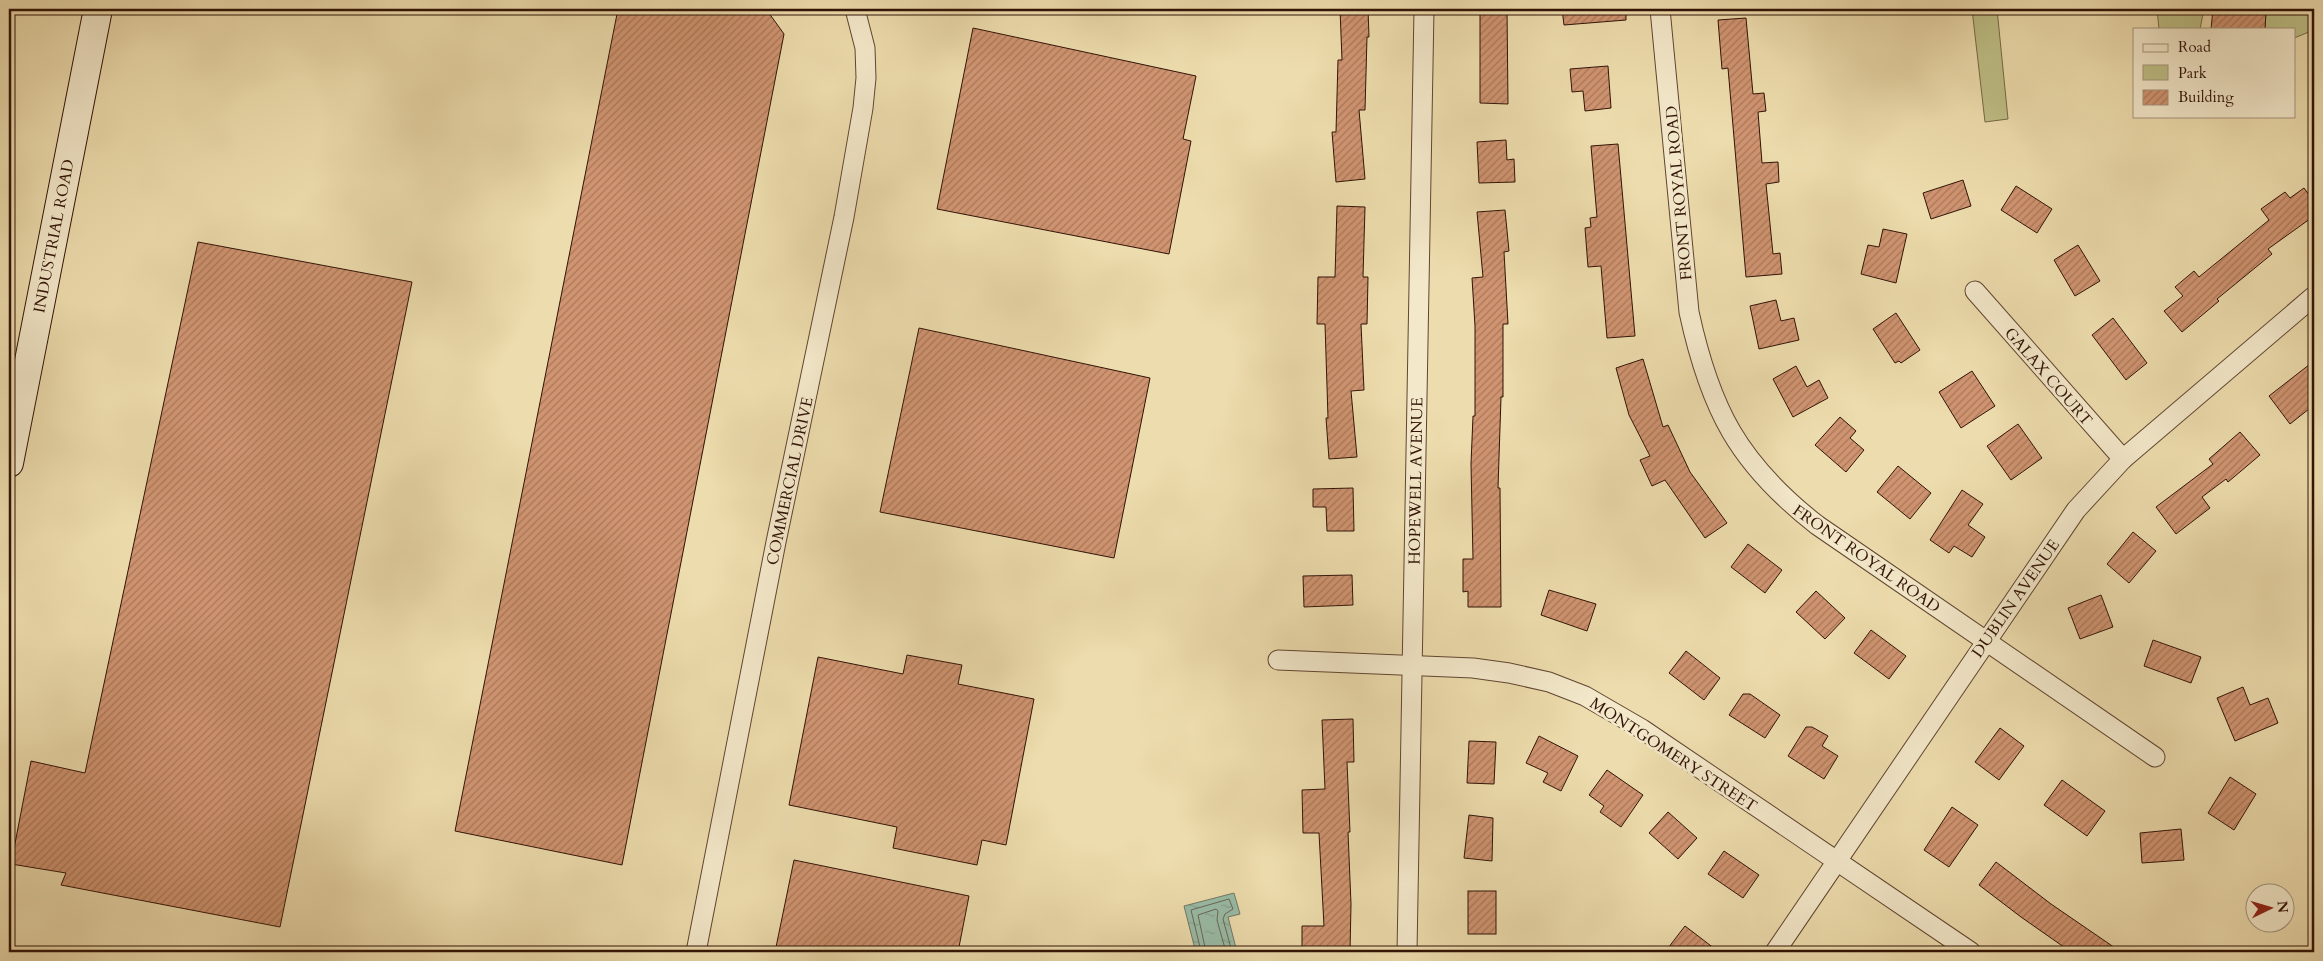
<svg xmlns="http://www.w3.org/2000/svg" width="2323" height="961" font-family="Cardo,serif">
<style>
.green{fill:#bebf86;stroke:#786946}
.water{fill:url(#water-ripples);stroke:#707867}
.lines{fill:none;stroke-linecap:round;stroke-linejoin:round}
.shore{stroke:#666856;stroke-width:1}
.building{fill:url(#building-hatch);stroke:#311306}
.street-casing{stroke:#604530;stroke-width:21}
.secondary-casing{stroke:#311306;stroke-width:30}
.street{stroke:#f3e8ca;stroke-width:19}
.secondary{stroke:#f3e8ca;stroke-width:28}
.labels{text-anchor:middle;stroke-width:5;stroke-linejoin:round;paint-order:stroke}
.street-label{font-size:16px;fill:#311306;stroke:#f3e8ca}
</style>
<defs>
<pattern id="water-ripples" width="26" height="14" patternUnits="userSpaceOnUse" patternTransform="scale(1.25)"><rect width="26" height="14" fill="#9abca7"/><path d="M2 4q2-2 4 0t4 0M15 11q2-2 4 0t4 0" fill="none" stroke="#85a18e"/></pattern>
<pattern id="building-hatch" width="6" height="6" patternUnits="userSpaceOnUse" patternTransform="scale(1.25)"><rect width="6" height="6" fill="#d09471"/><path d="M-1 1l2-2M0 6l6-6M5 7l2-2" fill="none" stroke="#a9785b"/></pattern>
</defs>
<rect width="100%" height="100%" fill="#eddcad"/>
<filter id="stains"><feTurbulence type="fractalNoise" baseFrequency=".004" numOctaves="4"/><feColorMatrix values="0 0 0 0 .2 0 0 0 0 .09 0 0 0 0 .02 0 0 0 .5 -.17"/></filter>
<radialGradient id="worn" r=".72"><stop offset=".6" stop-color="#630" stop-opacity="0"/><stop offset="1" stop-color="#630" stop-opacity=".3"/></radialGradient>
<g class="green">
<path d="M 1972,9 L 1997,9 L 2008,119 L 1985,122 Z"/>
<path d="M 2157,9 L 2204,9 L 2200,29 L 2159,29 Z"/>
<path d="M 2247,9 L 2314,9 L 2314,30 L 2294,38 L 2294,29 L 2265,29 L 2266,12 Z"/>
</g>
<path class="water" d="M 1234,893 L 1240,914 L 1228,917 L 1237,952 L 1185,952 L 1195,949 L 1184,906 Z"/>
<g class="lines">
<g class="shore">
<path d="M 1199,952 L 1200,947 L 1191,910 L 1229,899 L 1233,909 L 1225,914 L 1223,919 L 1232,952"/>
<path d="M 1206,952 L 1198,915 L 1216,909 L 1218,911 L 1217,920 L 1226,952"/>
</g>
</g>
<g class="building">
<path d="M 618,9 L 766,9 L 784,34 L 622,865 L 455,831 Z"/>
<path d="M 1340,9 L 1368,9 L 1369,37 L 1367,37 L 1365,110 L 1359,110 L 1365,179 L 1336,182 L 1332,132 L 1336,132 L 1338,60 L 1342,60 Z"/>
<path d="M 1480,9 L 1507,9 L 1508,104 L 1480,103 Z"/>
<path d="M 1562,9 L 1626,9 L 1626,20 L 1564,25 Z"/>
<path d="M 2213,9 L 2266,12 L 2265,29 L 2211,29 Z"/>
<path d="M 1746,18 L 1753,94 L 1764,93 L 1766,111 L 1758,112 L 1762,163 L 1778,162 L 1779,182 L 1766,184 L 1773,254 L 1780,253 L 1782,274 L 1746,277 L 1728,68 L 1722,69 L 1718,20 Z"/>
<path d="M 973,28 L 1196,76 L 1183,139 L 1191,141 L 1169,254 L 937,209 Z"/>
<path d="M 1608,66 L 1611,108 L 1585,111 L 1583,91 L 1572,92 L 1570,69 Z"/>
<path d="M 1506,140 L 1507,160 L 1514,159 L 1515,182 L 1479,183 L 1477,142 Z"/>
<path d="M 1618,144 L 1635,336 L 1607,338 L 1601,266 L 1588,267 L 1585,228 L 1591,227 L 1590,218 L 1597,217 L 1591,146 Z"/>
<path d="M 1963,180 L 1971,206 L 1931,219 L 1923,193 Z"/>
<path d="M 2016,186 L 2052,209 L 2037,233 L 2001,210 Z"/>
<path d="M 2304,188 L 2314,202 L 2314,216 L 2268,249 L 2272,254 L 2217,299 L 2219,301 L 2182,332 L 2164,311 L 2183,296 L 2175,287 L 2194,271 L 2199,277 L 2269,220 L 2261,209 L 2285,192 L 2290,198 Z"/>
<path d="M 1337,206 L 1365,207 L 1363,277 L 1368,277 L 1367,324 L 1361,324 L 1364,390 L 1351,391 L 1357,457 L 1329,459 L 1326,418 L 1328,418 L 1325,324 L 1317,324 L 1318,277 L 1335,277 Z"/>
<path d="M 1505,210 L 1509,251 L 1504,252 L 1508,324 L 1503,324 L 1503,397 L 1501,397 L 1498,488 L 1500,488 L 1501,607 L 1468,607 L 1468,591 L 1463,592 L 1463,559 L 1473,559 L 1471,464 L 1473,416 L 1475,416 L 1475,326 L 1472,278 L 1483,277 L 1477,212 Z"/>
<path d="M 1883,229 L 1907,234 L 1896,283 L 1861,274 L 1868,245 L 1879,247 Z"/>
<path d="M 198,242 L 412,282 L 280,927 L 61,885 L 66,873 L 11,864 L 31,761 L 85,773 Z"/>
<path d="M 2078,245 L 2100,281 L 2075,296 L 2054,260 Z"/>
<path d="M 1776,300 L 1781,321 L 1794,318 L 1799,340 L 1759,349 L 1750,306 Z"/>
<path d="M 1896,313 L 1920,350 L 1901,363 L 1899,361 L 1895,363 L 1873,329 Z"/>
<path d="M 2113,318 L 2147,363 L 2126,380 L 2092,335 Z"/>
<path d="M 919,328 L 1150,378 L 1114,558 L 880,512 Z"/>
<path d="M 1643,359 L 1663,427 L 1668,425 L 1690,472 L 1727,523 L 1705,538 L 1665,480 L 1652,486 L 1640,460 L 1650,456 L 1629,415 L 1616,368 Z"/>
<path d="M 2314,361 L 2314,405 L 2290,424 L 2269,396 Z"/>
<path d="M 1796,366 L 1807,387 L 1819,380 L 1828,398 L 1793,417 L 1773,379 Z"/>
<path d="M 1972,371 L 1995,406 L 1961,428 L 1939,392 Z"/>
<path d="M 1840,417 L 1856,431 L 1850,438 L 1864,450 L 1846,472 L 1815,445 Z"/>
<path d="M 2018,424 L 2042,458 L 2011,480 L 1987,446 Z"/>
<path d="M 2240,432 L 2260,455 L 2228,482 L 2226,479 L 2202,497 L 2210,508 L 2176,534 L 2156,507 L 2213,464 L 2209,459 Z"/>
<path d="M 1898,466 L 1931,493 L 1910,519 L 1877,492 Z"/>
<path d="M 1353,488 L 1354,531 L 1327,531 L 1326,507 L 1313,507 L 1313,489 Z"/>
<path d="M 1962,490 L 1983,504 L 1968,525 L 1985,537 L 1972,557 L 1954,546 L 1949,553 L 1930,540 Z"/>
<path d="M 2133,532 L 2156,551 L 2129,583 L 2107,564 Z"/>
<path d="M 1748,544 L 1782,570 L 1765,593 L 1731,567 Z"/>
<path d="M 1352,575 L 1353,605 L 1304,607 L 1303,576 Z"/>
<path d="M 1549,590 L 1596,604 L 1587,631 L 1541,615 Z"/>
<path d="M 1816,591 L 1845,618 L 1825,639 L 1796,612 Z"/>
<path d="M 2101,595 L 2113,627 L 2080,639 L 2068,608 Z"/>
<path d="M 1871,630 L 1906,656 L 1889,679 L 1854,653 Z"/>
<path d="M 2153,640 L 2201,657 L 2191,683 L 2144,666 Z"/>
<path d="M 1686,651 L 1720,678 L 1704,700 L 1669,673 Z"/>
<path d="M 907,655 L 962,665 L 958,684 L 1034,699 L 1006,845 L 982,840 L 977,865 L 893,848 L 897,827 L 789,805 L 818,657 L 903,674 Z"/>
<path d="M 2243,687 L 2250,705 L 2268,698 L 2278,723 L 2235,741 L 2217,698 Z"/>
<path d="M 1743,694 L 1750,694 L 1780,715 L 1765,738 L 1729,715 Z"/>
<path d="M 1353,719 L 1354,762 L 1347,762 L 1350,832 L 1348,832 L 1351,904 L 1350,952 L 1302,952 L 1302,926 L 1324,926 L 1319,833 L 1303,833 L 1302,790 L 1325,789 L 1322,720 Z"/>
<path d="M 1806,727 L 1812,727 L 1828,736 L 1822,746 L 1838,756 L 1824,779 L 1788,756 Z"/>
<path d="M 2000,728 L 2024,746 L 1999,780 L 1975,762 Z"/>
<path d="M 1539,736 L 1578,756 L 1561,791 L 1543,782 L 1548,773 L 1526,763 Z"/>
<path d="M 1469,741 L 1496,742 L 1494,784 L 1467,783 Z"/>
<path d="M 1607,770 L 1643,795 L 1621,827 L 1600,812 L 1604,806 L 1589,795 Z"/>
<path d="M 2230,777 L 2256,794 L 2234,830 L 2208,813 Z"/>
<path d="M 2062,780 L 2105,811 L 2087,836 L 2044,805 Z"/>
<path d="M 1952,807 L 1978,825 L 1949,867 L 1924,850 Z"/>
<path d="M 1668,812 L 1697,838 L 1678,859 L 1649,833 Z"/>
<path d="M 1469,815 L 1493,818 L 1492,861 L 1464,858 Z"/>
<path d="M 2181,829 L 2184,860 L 2142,863 L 2140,833 Z"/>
<path d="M 1724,851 L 1759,875 L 1743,898 L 1708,874 Z"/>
<path d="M 794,860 L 969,896 L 958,952 L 775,952 Z"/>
<path d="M 1996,862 L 2051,904 L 2121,952 L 2071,952 L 2021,917 L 1979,885 Z"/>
<rect x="1468" y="891" width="28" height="43"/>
<path d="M 1685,926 L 1719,952 L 1665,952 Z"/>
</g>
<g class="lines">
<defs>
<g id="street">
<path d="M 1660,9 L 1689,312 C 1710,409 1738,463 1817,525 L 2155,757"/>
<path d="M 1975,291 L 2123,459"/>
<path d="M 1278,660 L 1473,668 L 1509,673 L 1549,682 L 1585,696 L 1642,729 L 1971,952"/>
<path d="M 696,952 L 776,542 L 844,217 L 863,108 L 866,78 L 865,48 L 855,9"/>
<path d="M 1407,952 L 1424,9"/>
<path d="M 1775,952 L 2076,510 L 2123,459 L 2314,296"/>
</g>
<path id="secondary" d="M 9,463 L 98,9"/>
</defs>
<use href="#street" class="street-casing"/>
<use href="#secondary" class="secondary-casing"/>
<use href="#street" class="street"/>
<use href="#secondary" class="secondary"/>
</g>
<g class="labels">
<g class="street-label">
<text transform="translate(1678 193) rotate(-95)" y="6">FRONT ROYAL ROAD</text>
<text transform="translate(53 236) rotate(-79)" y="6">INDUSTRIAL ROAD</text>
<text transform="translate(2049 376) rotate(49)" y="6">GALAX COURT</text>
<text transform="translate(789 481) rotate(-78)" y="6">COMMERCIAL DRIVE</text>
<text transform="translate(1415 481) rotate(-89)" y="6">HOPEWELL AVENUE</text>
<text transform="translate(1867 558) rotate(35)" y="6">FRONT ROYAL ROAD</text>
<text transform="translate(2015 598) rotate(-55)" y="6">DUBLIN AVENUE</text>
<text transform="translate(1674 754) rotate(33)" y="6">MONTGOMERY STREET</text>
</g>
</g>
<rect width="2323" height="961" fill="none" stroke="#eddcad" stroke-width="30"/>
<rect x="10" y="10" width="2303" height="941" fill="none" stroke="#311306" stroke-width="2.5"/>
<rect x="15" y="15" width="2293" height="931" fill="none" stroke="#311306"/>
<rect x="2133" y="28" width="162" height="90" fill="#f3e8ca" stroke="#a5937c"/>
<rect x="2143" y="44" width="25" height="8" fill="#f3e8ca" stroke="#a5937c"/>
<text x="2178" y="52" font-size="15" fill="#311306">Road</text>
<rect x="2143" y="65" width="25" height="15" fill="#bebf86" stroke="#a5937c"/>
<text x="2178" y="78" font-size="15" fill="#311306">Park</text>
<rect x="2143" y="90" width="25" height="15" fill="url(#building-hatch)" stroke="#a5937c"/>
<text x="2178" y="102" font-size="15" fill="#311306">Building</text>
<g transform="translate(2270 908) rotate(85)"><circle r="24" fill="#f3e8ca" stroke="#a5937c"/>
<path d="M0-4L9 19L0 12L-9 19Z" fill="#8f2418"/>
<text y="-8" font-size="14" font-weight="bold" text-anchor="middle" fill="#311306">N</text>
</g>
<rect width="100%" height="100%" filter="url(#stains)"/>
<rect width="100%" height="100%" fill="url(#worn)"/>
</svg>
